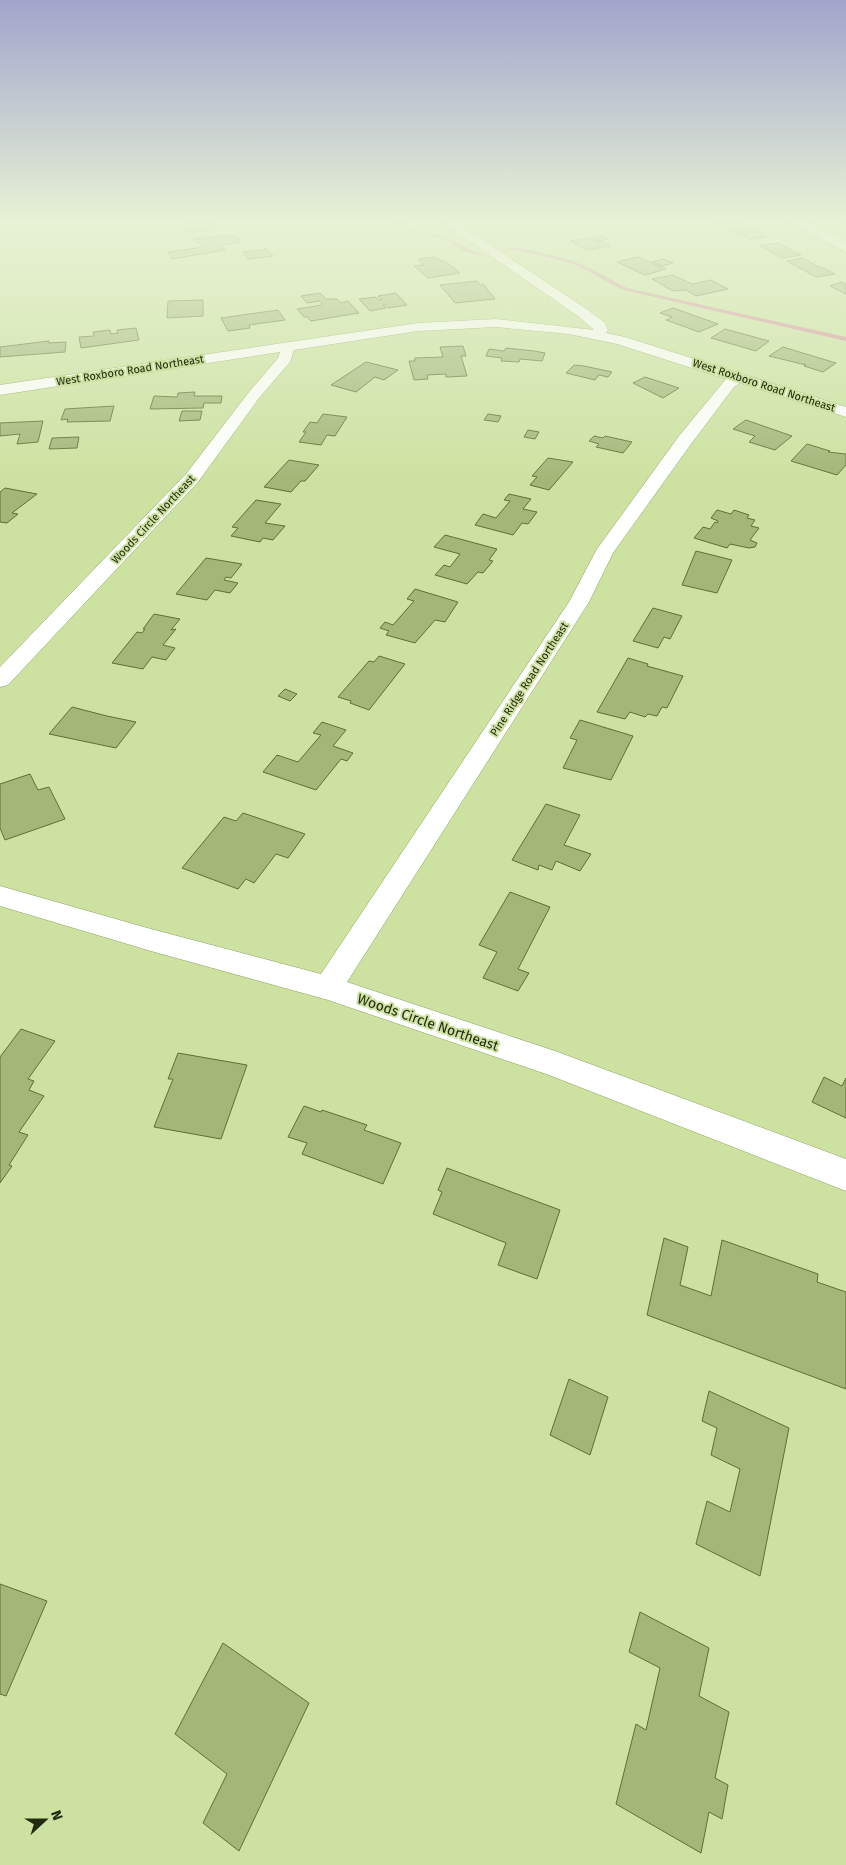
<svg xmlns="http://www.w3.org/2000/svg" width="846" height="1865" font-family="'Fira Sans',sans-serif">
<style>
.lines{fill:none;stroke-linecap:round;stroke-linejoin:round}
.stream{fill:#d88fa1;fill-rule:evenodd}
.building{fill:#a3b778;stroke:#5e7033}
.minor-casing{stroke:#8da061;stroke-width:1}
.minor{fill:#fff;fill-rule:evenodd}
.labels{text-anchor:middle;stroke-width:4;stroke-linejoin:round;paint-order:stroke}
.far-street-label{font-size:11px;fill:#222a10;stroke:#cde2a1}
.street-label{font-size:14px;fill:#222a10;stroke:#cde2a1}
</style>
<rect width="100%" height="100%" fill="#cde2a1"/>
<g class="lines">
<g class="stream">
<path d="M 392,220 L 397,220 L 413,230 L 451,238 L 449,239 L 410,232 Z"/>
<path d="M 450,240 L 481,254 L 487,254 C 476,259 460,249 450,242 Z"/>
<path d="M 512,247 C 536,252 563,256 585,266 C 600,272 613,282 627,288 L 846,337 L 846,341 L 624,290 C 610,284 597,276 583,268 C 562,258 535,255 512,249 L 505,251 L 503,250 Z"/>
</g>
</g>
<g class="building">
<path d="M 183,220 L 209,220 L 217,229 L 189,232 Z"/>
<path d="M 707,220 L 734,220 L 738,222 L 716,225 Z"/>
<path d="M 748,225 L 755,229 L 753,229 L 766,237 L 750,239 L 729,228 Z"/>
<path d="M 602,235 L 608,239 L 595,241 L 590,238 Z"/>
<path d="M 223,236 L 236,236 L 241,242 L 221,245 L 225,250 L 172,259 L 168,252 L 204,247 L 194,239 Z"/>
<path d="M 590,238 L 597,242 L 602,241 L 610,246 L 588,250 L 570,241 Z"/>
<path d="M 778,243 L 801,255 L 782,258 L 760,246 Z"/>
<path d="M 267,249 L 273,256 L 248,259 L 243,252 Z"/>
<path d="M 435,257 L 441,261 L 445,261 L 460,273 L 428,278 L 414,266 L 424,265 L 418,259 Z"/>
<path d="M 638,257 L 666,269 L 645,275 L 617,262 Z"/>
<path d="M 802,258 L 821,268 L 824,268 L 835,274 L 816,277 L 787,261 Z"/>
<path d="M 663,259 L 673,263 L 662,266 L 652,262 Z"/>
<path d="M 673,275 L 692,284 L 711,280 L 728,289 L 696,296 L 686,290 L 673,291 L 652,279 Z"/>
<path d="M 477,281 L 480,285 L 484,285 L 495,299 L 455,303 L 440,285 Z"/>
<path d="M 841,282 L 846,284 L 846,294 L 830,286 Z"/>
<path d="M 320,293 L 326,299 L 337,299 L 341,303 L 348,301 L 359,313 L 311,321 L 307,317 L 304,317 L 297,309 L 323,305 L 319,301 L 307,303 L 301,296 Z"/>
<path d="M 396,293 L 407,305 L 388,308 L 385,304 L 383,305 L 386,308 L 370,311 L 359,299 L 376,297 L 379,300 L 382,300 L 378,296 Z"/>
<path d="M 203,300 L 203,316 L 167,318 L 168,301 Z"/>
<path d="M 673,308 L 718,324 L 699,332 L 666,320 L 672,317 L 660,313 Z"/>
<path d="M 278,310 L 285,320 L 249,325 L 250,328 L 228,331 L 221,318 Z"/>
<path d="M 136,328 L 139,340 L 81,348 L 79,337 L 94,336 L 93,332 L 110,330 L 111,334 L 118,333 L 117,330 Z"/>
<path d="M 725,329 L 769,341 L 756,351 L 711,338 Z"/>
<path d="M 49,341 L 49,343 L 66,342 L 65,352 L 0,357 L 0,347 Z"/>
<path d="M 463,346 L 466,356 L 461,356 L 467,376 L 446,377 L 446,374 L 427,375 L 428,379 L 414,380 L 409,361 L 415,361 L 415,358 L 443,357 L 440,347 Z"/>
<path d="M 783,347 L 836,363 L 823,372 L 804,366 L 806,365 L 769,356 Z"/>
<path d="M 506,348 L 534,351 L 545,353 L 542,361 L 520,359 L 519,362 L 501,361 L 502,358 L 486,356 L 489,349 L 504,351 Z"/>
<path d="M 366,362 L 398,370 L 384,380 L 375,377 L 356,392 L 331,385 Z"/>
<path d="M 574,365 L 584,366 L 612,372 L 608,377 L 599,375 L 595,380 L 566,373 Z"/>
<path d="M 645,377 L 679,388 L 663,398 L 633,383 Z"/>
<path d="M 195,392 L 194,396 L 222,396 L 221,403 L 204,403 L 203,408 L 150,409 L 154,396 L 177,397 L 178,393 Z"/>
<path d="M 114,406 L 110,421 L 67,422 L 68,419 L 61,420 L 65,409 Z"/>
<path d="M 182,411 L 202,411 L 200,420 L 179,421 Z"/>
<path d="M 323,414 L 347,417 L 335,436 L 327,435 L 321,445 L 299,442 L 306,432 L 303,432 L 310,422 L 317,423 Z"/>
<path d="M 488,414 L 501,416 L 498,422 L 484,420 Z"/>
<path d="M 746,420 L 792,436 L 775,450 L 749,442 L 755,436 L 733,429 Z"/>
<path d="M 43,421 L 38,442 L 17,444 L 20,434 L 0,436 L 0,423 Z"/>
<path d="M 528,430 L 539,432 L 535,439 L 524,437 Z"/>
<path d="M 594,436 L 603,438 L 605,436 L 632,442 L 623,453 L 596,447 L 599,444 L 589,441 Z"/>
<path d="M 79,437 L 77,448 L 49,449 L 52,438 Z"/>
<path d="M 807,444 L 830,451 L 828,452 L 846,454 L 846,465 L 837,475 L 791,461 Z"/>
<path d="M 548,458 L 573,462 L 549,490 L 530,485 L 537,477 L 532,476 Z"/>
<path d="M 289,460 L 319,465 L 305,481 L 301,481 L 291,492 L 264,487 Z"/>
<path d="M 5,488 L 37,494 L 12,513 L 18,514 L 7,523 L 0,522 L 0,492 Z"/>
<path d="M 509,494 L 531,499 L 523,509 L 537,512 L 528,524 L 522,523 L 513,535 L 475,525 L 483,514 L 496,518 L 510,501 L 504,500 Z"/>
<path d="M 256,500 L 281,504 L 265,523 L 285,526 L 273,540 L 263,538 L 260,542 L 231,536 L 238,528 L 232,527 Z"/>
<path d="M 717,510 L 731,514 L 734,510 L 749,515 L 747,518 L 755,520 L 751,526 L 759,528 L 750,540 L 757,543 L 755,547 L 749,548 L 730,544 L 727,548 L 694,538 L 703,527 L 710,529 L 715,522 L 717,523 L 718,521 L 711,518 Z"/>
<path d="M 445,535 L 497,549 L 489,560 L 493,561 L 483,573 L 478,572 L 467,584 L 435,575 L 444,565 L 450,567 L 460,554 L 434,547 Z"/>
<path d="M 696,551 L 732,560 L 717,593 L 682,585 Z"/>
<path d="M 206,558 L 242,564 L 231,578 L 226,577 L 224,580 L 238,583 L 230,593 L 215,590 L 207,600 L 176,594 Z"/>
<path d="M 415,589 L 458,602 L 445,622 L 435,620 L 415,643 L 386,635 L 389,631 L 380,628 L 385,622 L 393,625 L 414,601 L 407,599 Z"/>
<path d="M 653,608 L 682,616 L 670,639 L 664,637 L 658,648 L 633,641 Z"/>
<path d="M 154,614 L 180,619 L 171,630 L 176,629 L 163,645 L 175,648 L 166,660 L 152,657 L 143,669 L 112,663 L 137,632 L 142,633 L 145,629 L 143,629 Z"/>
<path d="M 379,656 L 405,664 L 369,710 L 350,703 L 351,701 L 338,697 L 369,661 L 374,662 Z"/>
<path d="M 628,658 L 648,664 L 647,666 L 683,676 L 667,708 L 662,707 L 657,716 L 648,714 L 645,717 L 630,712 L 625,719 L 597,712 Z"/>
<path d="M 285,689 L 297,694 L 290,701 L 278,696 Z"/>
<path d="M 72,707 L 107,716 L 136,722 L 116,748 L 49,734 Z"/>
<path d="M 580,720 L 633,736 L 611,780 L 563,768 L 577,740 L 570,738 Z"/>
<path d="M 322,722 L 346,730 L 333,746 L 353,753 L 347,761 L 341,759 L 316,790 L 263,772 L 277,755 L 298,762 L 321,735 L 313,733 Z"/>
<path d="M 30,774 L 38,790 L 49,787 L 65,819 L 5,840 L 0,828 L 0,784 Z"/>
<path d="M 546,804 L 580,815 L 564,845 L 591,854 L 580,871 L 556,861 L 552,870 L 539,865 L 538,870 L 512,860 Z"/>
<path d="M 243,813 L 305,834 L 288,858 L 276,854 L 254,883 L 246,879 L 238,889 L 182,868 L 224,817 L 236,821 Z"/>
<path d="M 510,892 L 550,907 L 518,969 L 529,973 L 518,991 L 483,978 L 497,952 L 479,945 Z"/>
<path d="M 21,1029 L 55,1041 L 28,1079 L 34,1081 L 29,1090 L 44,1096 L 19,1132 L 28,1135 L 9,1165 L 12,1166 L 0,1183 L 0,1057 Z"/>
<path d="M 178,1053 L 247,1065 L 221,1139 L 154,1127 L 173,1079 L 168,1079 Z"/>
<path d="M 824,1077 L 842,1086 L 846,1078 L 846,1118 L 812,1102 Z"/>
<path d="M 304,1106 L 321,1112 L 322,1110 L 367,1125 L 364,1130 L 401,1143 L 383,1184 L 302,1154 L 307,1143 L 288,1137 Z"/>
<path d="M 447,1168 L 560,1210 L 537,1279 L 498,1265 L 506,1243 L 433,1214 L 442,1192 L 438,1190 Z"/>
<path d="M 664,1238 L 688,1247 L 680,1285 L 711,1296 L 722,1240 L 818,1274 L 817,1282 L 846,1292 L 846,1389 L 647,1315 Z"/>
<path d="M 569,1379 L 608,1397 L 590,1455 L 550,1435 Z"/>
<path d="M 709,1391 L 789,1428 L 760,1576 L 696,1544 L 707,1501 L 730,1512 L 740,1469 L 711,1455 L 717,1428 L 702,1421 Z"/>
<path d="M 0,1584 L 47,1601 L 6,1696 L 0,1694 Z"/>
<path d="M 640,1612 L 709,1648 L 699,1696 L 729,1712 L 715,1778 L 728,1785 L 722,1819 L 709,1812 L 701,1853 L 616,1804 L 636,1724 L 646,1730 L 660,1668 L 629,1652 Z"/>
<path d="M 223,1643 L 309,1703 L 239,1851 L 203,1823 L 227,1774 L 175,1734 Z"/>
</g>
<g class="lines">
<defs>
<g id="minor">
<path d="M 439,220 L 453,220 L 588,310 L 605,323 L 608,330 L 606,333 L 625,337 L 846,407 L 846,417 L 740,383 L 734,387 L 691,444 L 613,553 L 589,602 L 347,982 L 555,1051 L 846,1159 L 846,1191 L 549,1075 L 328,1000 L 151,951 L 0,906 L 0,886 L 151,929 L 321,974 L 569,602 L 597,549 L 679,436 L 726,379 L 617,344 L 569,334 L 496,327 L 418,331 L 294,350 L 290,362 L 259,398 L 198,482 L 8,685 L 0,687 L 0,667 L 186,474 L 249,392 L 278,358 L 280,352 L 0,395 L 0,385 L 418,323 L 496,319 L 594,330 L 578,316 Z"/>
<path d="M 787,220 L 802,220 L 846,243 L 846,252 Z"/>
</g>
</defs>
<use href="#minor" class="minor-casing"/>
<use href="#minor" class="minor"/>
</g>
<linearGradient id="sky" x2="0" y2="1"><stop stop-color="#a1a5cc"/><stop offset="0.46" stop-color="#e8f2d5"/><stop offset="1" stop-color="#e8f2d5" stop-opacity="0"/></linearGradient>
<rect width="846" height="481" fill="url(#sky)"/>
<g class="labels">
<g class="far-street-label">
<text transform="translate(130 370) rotate(-9)" y="4">West Roxboro Road Northeast</text>
<text transform="translate(764 385) rotate(18)" y="4">West Roxboro Road Northeast</text>
<text transform="translate(153 519) rotate(-47)" y="4">Woods Circle Northeast</text>
<text transform="translate(529 679) rotate(-57)" y="4">Pine Ridge Road Northeast</text>
</g>
<g class="street-label">
<text transform="translate(428 1022) rotate(19)" y="5">Woods Circle Northeast</text>
</g>
</g>
<g transform="translate(45 1820) rotate(69)" stroke="#cde2a1" stroke-width="4" paint-order="stroke">
<path d="M0-4L9 19L0 12L-9 19Z" fill="#222a10"/>
<text y="-8" font-size="14" font-weight="bold" text-anchor="middle" fill="#222a10">N</text>
</g>
</svg>
